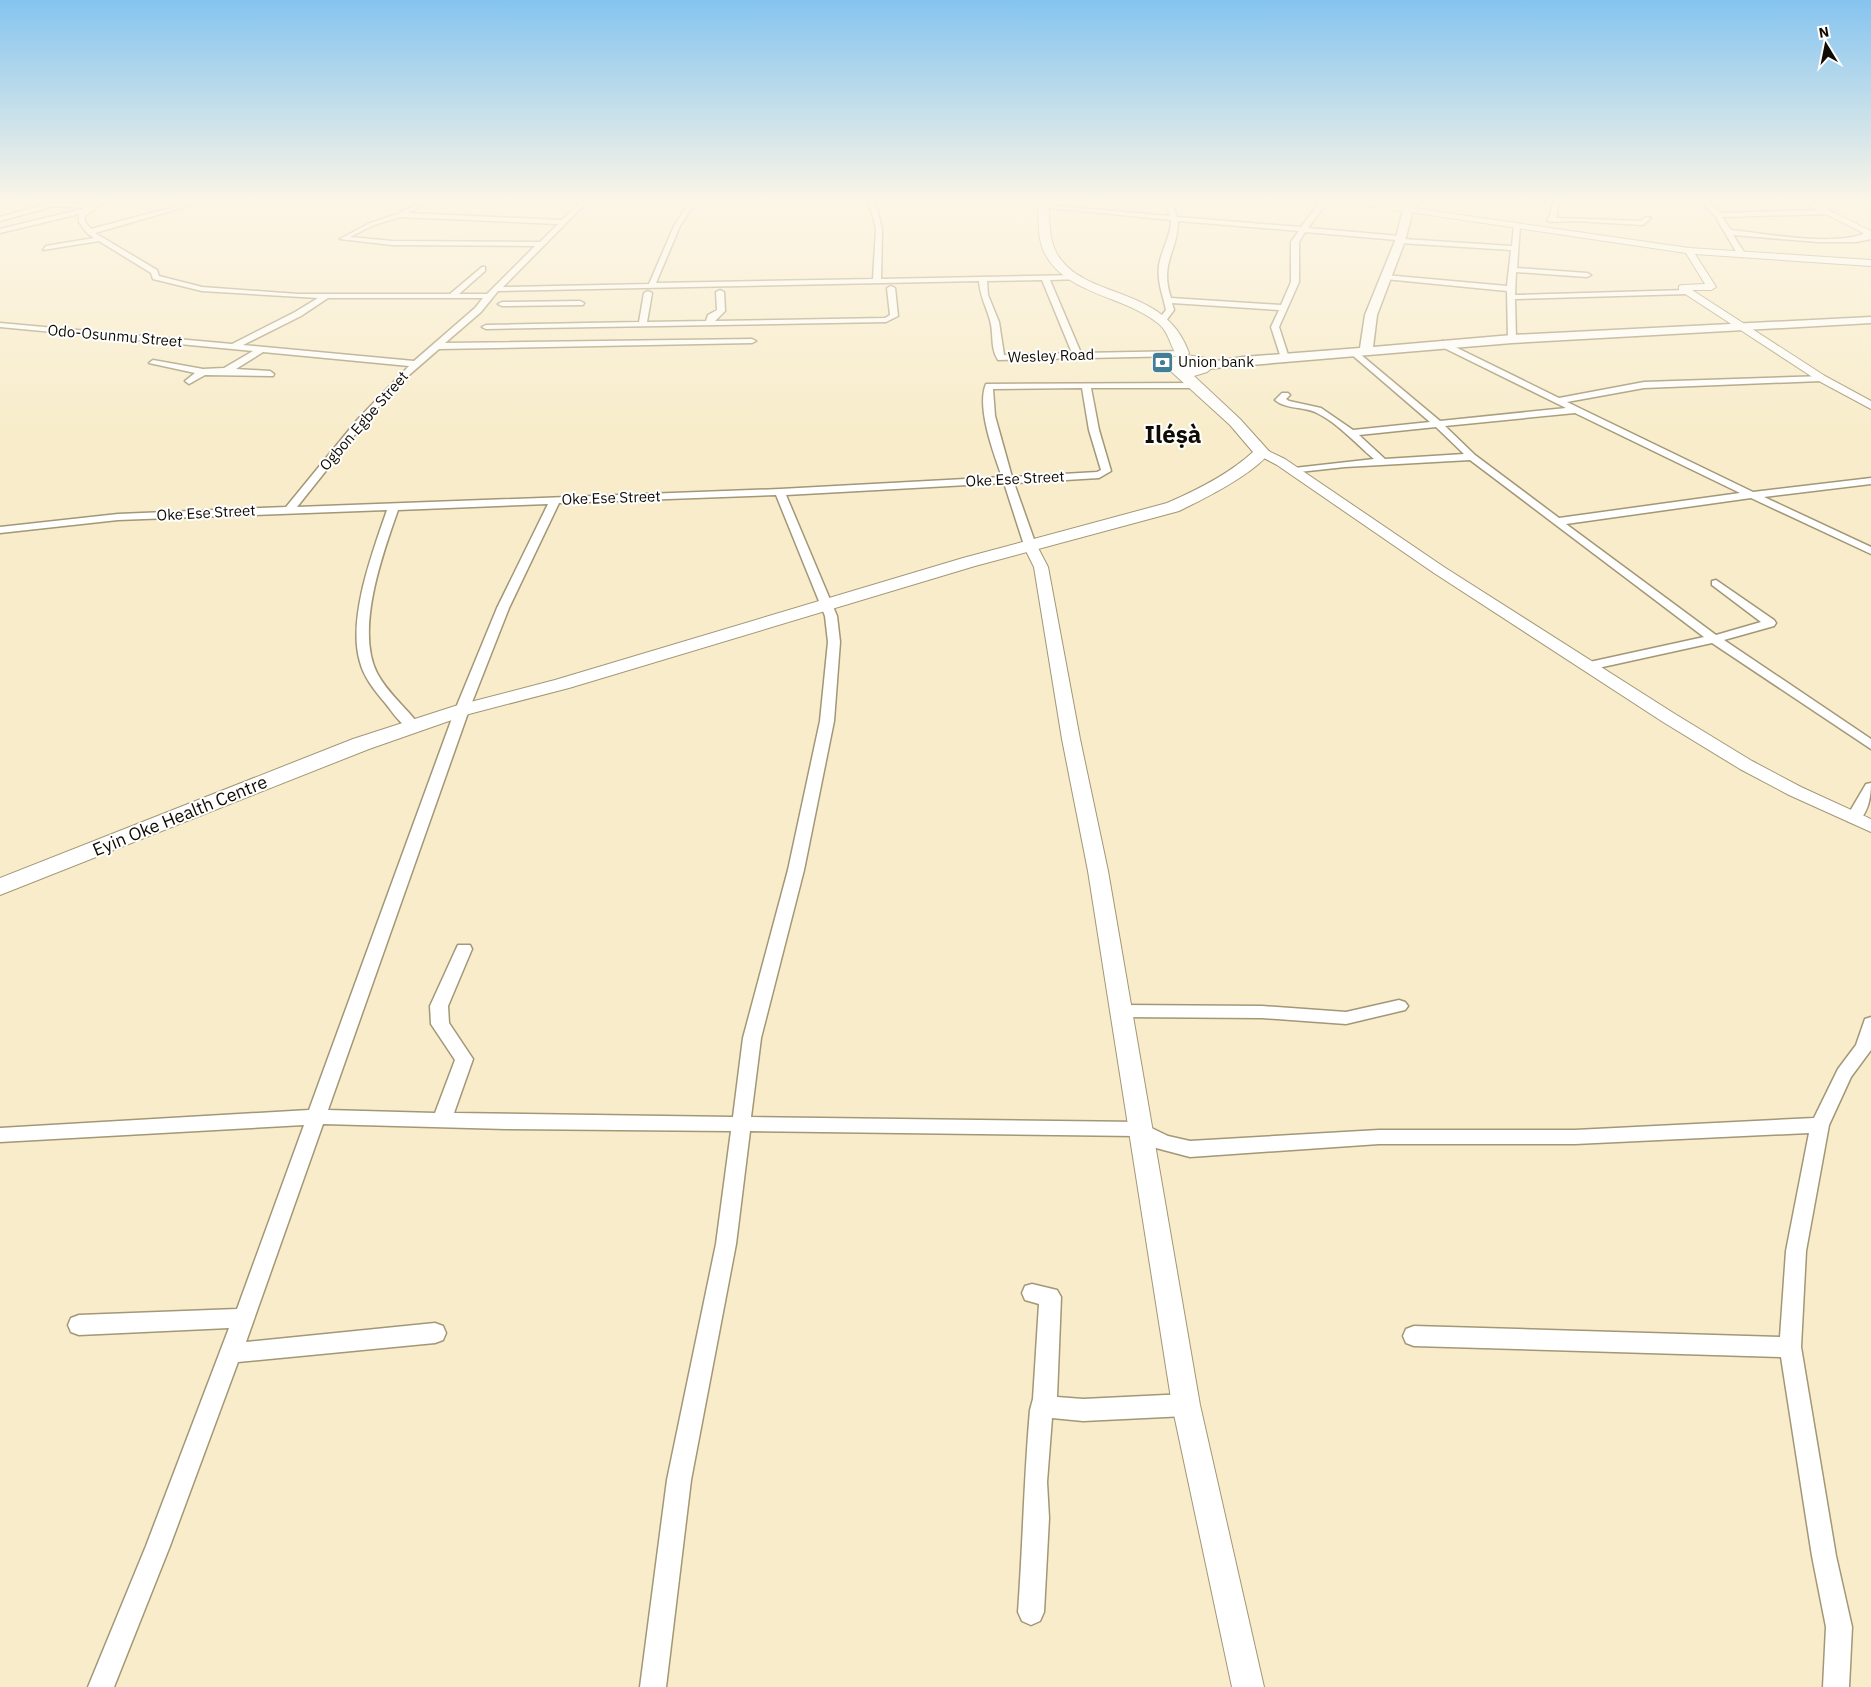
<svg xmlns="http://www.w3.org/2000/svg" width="1871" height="1687" font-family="'IBM Plex Sans',sans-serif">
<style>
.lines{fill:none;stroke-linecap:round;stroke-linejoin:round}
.minor-casing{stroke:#a29776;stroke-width:3}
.tertiary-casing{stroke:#a29776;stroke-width:2}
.secondary-casing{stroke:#a29776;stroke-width:3}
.primary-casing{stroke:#a29776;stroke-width:2}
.minor{fill:#fff;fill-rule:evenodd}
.tertiary{fill:#fff;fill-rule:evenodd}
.secondary{fill:#fff;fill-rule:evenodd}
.primary{fill:#fff;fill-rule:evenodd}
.labels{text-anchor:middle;stroke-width:4;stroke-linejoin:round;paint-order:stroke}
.far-street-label{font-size:15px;fill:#100c03;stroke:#fff}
.far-poi-label{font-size:15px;fill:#100c03;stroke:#fff;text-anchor:start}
.street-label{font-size:18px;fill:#100c03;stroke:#fff}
.far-town-label{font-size:24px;font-weight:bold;fill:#100c03;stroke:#fff}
</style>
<rect width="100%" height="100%" fill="#f8ecca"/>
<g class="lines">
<defs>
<g id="minor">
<path d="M 98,201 L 106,201 L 85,216 L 85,222 L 91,229 L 196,201 L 205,201 L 95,233 L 157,270 L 159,276 L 202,287 L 298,294 L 450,294 L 482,267 L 485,267 L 485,271 L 459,294 L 487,294 L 535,246 L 392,245 L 340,239 L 370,223 L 398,214 L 422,201 L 429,201 L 408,213 L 562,220 L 582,201 L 588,201 L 503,287 L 649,284 L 674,226 L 690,201 L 696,201 L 680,226 L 656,283 L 873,279 L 876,229 L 869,201 L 875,201 L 882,229 L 881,279 L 1077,275 L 1081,277 L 1080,279 L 1050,280 L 1081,353 L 1185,351 L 1185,355 L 1182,356 L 998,360 C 990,348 994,334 990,320 C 986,306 980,296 979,281 L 498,291 L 481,312 L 445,343 L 752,339 L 756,341 L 752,343 L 439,349 L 401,382 L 364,423 L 297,507 L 780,489 L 1002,477 C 994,454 976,407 986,384 L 1198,383 L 1199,385 L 1195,388 L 1091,388 L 1099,430 L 1111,471 L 1099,478 L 1014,483 L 1036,545 L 1034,547 L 1026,547 L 1024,545 L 1004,483 L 786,495 L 837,616 L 840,642 L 834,721 L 804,870 L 761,1038 L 751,1117 L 1139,1122 L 1168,1136 L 1190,1141 L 1379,1130 L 1575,1130 L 1814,1118 L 1838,1069 L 1856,1045 L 1865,1019 L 1871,1017 L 1871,1050 L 1851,1077 L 1829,1125 L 1806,1251 L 1801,1347 L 1836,1556 L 1852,1627 L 1849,1687 L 1823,1687 L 1826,1627 L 1812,1556 L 1781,1357 L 1414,1346 L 1406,1343 L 1403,1336 L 1406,1329 L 1414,1326 L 1780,1337 L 1786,1251 L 1809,1133 L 1575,1144 L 1379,1144 L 1190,1157 L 1156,1148 L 1136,1136 L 750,1131 L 736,1244 L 691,1480 L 666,1687 L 640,1687 L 667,1480 L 716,1244 L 731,1131 L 506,1129 L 323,1124 L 246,1342 L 435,1323 L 443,1326 L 446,1333 L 443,1340 L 435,1343 L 238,1362 L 170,1546 L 114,1687 L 88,1687 L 146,1546 L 229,1328 L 79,1335 L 71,1332 L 68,1325 L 71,1318 L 79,1315 L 237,1309 L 304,1125 L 0,1142 L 0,1128 L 309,1110 L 455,710 L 497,608 L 548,504 L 398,510 C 383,553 355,629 377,673 C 388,694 406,707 420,726 L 413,730 C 402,727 393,713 386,704 C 376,692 364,678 360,662 C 347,619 373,551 387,510 L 118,520 L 0,533 L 0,527 L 118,514 L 286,507 L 358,419 L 409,366 L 263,352 L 236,369 L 270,371 L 274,374 L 273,376 L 205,375 L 189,384 L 185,381 L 195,373 L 149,363 L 153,360 L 203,369 L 224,368 L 253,351 L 0,327 L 0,323 L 232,344 L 295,312 L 318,298 L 202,291 L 153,279 L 151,273 L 99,241 L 43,250 L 46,246 L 94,238 L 87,233 L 79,222 L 79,214 L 0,233 L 0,229 L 86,208 L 54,206 L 0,221 L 0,217 L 54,202 L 91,204 ZM 400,217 L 558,224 L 540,242 L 392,241 L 350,237 L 374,225 ZM 1042,280 L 1072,353 L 1004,355 L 999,322 L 988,295 L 987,281 ZM 328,298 L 483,298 L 475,308 L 414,361 L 243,345 L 301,316 ZM 1082,388 L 1089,430 L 1101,470 L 1097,472 L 1012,477 L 995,416 L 993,389 ZM 776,495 L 825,616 L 828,642 L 820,721 L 788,870 L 743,1038 L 733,1117 L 454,1113 L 473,1059 L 449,1023 L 448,1006 L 472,949 L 470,945 L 458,945 L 456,949 L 430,1006 L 431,1024 L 455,1060 L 435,1113 L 328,1110 L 469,710 L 509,608 L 559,503 Z"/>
<path d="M 1165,201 L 1171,201 L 1177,217 L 1301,227 L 1321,201 L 1328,201 L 1308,228 L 1400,236 L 1403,239 L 1512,246 L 1514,226 L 1517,224 L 1520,226 L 1517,268 L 1587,273 L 1591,275 L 1587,277 L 1516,272 L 1515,295 L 1687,290 L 1691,292 L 1687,294 L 1515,299 L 1516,339 L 1512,341 L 1508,339 L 1507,291 L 1385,279 L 1381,277 L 1385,275 L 1507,286 L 1511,250 L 1400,243 L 1397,240 L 1305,232 L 1299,242 L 1299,282 L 1279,327 L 1289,358 L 1285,361 L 1281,358 L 1271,327 L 1279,310 L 1172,303 L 1174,310 L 1165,322 L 1159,322 L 1158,320 L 1166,310 C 1163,295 1157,282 1159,266 C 1161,250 1171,237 1171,220 L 1041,207 L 1044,205 L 1170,216 ZM 1178,221 L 1299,231 L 1291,242 L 1291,282 L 1281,305 L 1171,298 C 1159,262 1178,252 1178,221 Z"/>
<path d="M 1553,201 L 1559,201 L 1556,218 L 1641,221 L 1646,217 L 1651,218 L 1643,225 L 1574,221 L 1550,222 L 1547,220 L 1550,216 Z"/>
<path d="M 1701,201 L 1707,201 L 1720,213 L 1827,210 L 1830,212 L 1827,214 L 1722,217 L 1731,230 C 1769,234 1838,248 1870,231 L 1871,239 L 1856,242 L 1818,242 L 1733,235 L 1746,255 L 1742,257 L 1738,255 L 1715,216 Z"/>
<path d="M 891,286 L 895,288 L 898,316 L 886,322 L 486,329 L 482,327 L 486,325 L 639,322 L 644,293 L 648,291 L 652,293 L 647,322 L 706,321 L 708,315 L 717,310 L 716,292 L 720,290 L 724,292 L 725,311 L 715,321 L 885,318 L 890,315 L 887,288 Z"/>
<path d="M 580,301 L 584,303 L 583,305 L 502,306 L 498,304 L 502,302 Z"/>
<path d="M 1443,341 L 1559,398 L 1644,382 L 1824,376 L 1825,378 L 1821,381 L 1644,388 L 1567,402 L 1753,492 L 1871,478 L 1871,484 L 1764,497 L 1871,547 L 1871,554 L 1751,498 L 1566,524 L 1716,635 L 1761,622 L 1712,585 L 1712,581 L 1716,580 L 1774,620 L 1776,623 L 1774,626 L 1724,640 L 1871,739 L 1871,749 L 1712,643 L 1589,670 L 1585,669 L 1583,666 L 1585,663 L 1704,637 L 1470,460 L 1345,467 L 1290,473 L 1289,471 L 1294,468 L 1374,459 C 1355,443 1339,424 1317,413 C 1304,406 1287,410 1275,400 L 1282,393 L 1288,393 L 1290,395 L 1286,399 L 1289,401 L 1321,408 L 1353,430 L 1430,422 L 1351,354 L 1350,352 L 1354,349 L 1440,421 L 1566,408 L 1440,346 L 1440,342 ZM 1575,413 L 1740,493 L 1559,518 L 1475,455 L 1445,426 ZM 1436,427 L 1464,454 L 1385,459 L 1359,435 Z"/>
<path d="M 1871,783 C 1871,796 1868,819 1853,823 L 1848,821 L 1846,818 L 1866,784 Z"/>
<path d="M 1399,1000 L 1405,1002 L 1408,1006 L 1405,1010 L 1346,1024 L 1262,1018 L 1122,1017 L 1116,1015 L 1113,1011 L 1116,1007 L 1122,1005 L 1262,1006 L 1346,1012 Z"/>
<path d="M 1032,1284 L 1057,1290 L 1061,1297 L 1057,1397 L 1083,1399 L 1186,1394 L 1194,1398 L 1197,1405 L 1194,1412 L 1186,1416 L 1083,1421 L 1052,1418 L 1047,1482 L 1049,1518 L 1044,1612 L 1040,1621 L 1031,1625 L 1022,1621 L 1018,1612 C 1023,1544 1024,1477 1030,1410 L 1033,1399 L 1039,1304 L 1025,1300 L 1022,1293 L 1025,1286 Z"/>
</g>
<g id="tertiary">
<path d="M 1344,201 L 1363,201 L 1689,248 L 1871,260 L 1871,266 L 1695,254 L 1716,287 L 1711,290 L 1692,290 L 1825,376 L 1871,401 L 1871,409 L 1817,380 L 1679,290 L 1679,286 L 1682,285 L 1705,284 L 1686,253 L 1348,203 Z"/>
<path d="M 1800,201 L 1810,201 L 1871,231 L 1871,237 Z"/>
<path d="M 1262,448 L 1285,459 L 1444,567 L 1675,714 L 1752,761 L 1801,787 L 1871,819 L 1871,832 L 1789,795 L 1740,769 L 1663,722 L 1434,573 L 1277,465 L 1258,455 L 1256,452 Z"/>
<path d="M 1030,541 L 1035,542 L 1048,567 L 1080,739 L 1108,871 L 1200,1405 L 1264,1687 L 1232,1687 L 1172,1405 L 1088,871 L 1062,739 L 1034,567 L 1023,545 Z"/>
</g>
<path id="secondary" d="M 1410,201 L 1420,201 L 1413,210 L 1405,241 L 1377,315 L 1373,347 L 1512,335 L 1871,317 L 1871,323 L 1512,343 L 1203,369 L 1201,366 L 1203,363 L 1243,357 L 1360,348 L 1365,315 L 1395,241 L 1403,210 Z"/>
<path id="primary" d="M 1038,201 L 1048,201 C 1050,218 1048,239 1057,254 C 1085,301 1165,284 1189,353 L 1187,355 L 1206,358 L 1213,367 L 1207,372 L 1194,376 L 1240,419 L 1267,449 L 1270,452 C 1254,474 1204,499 1179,511 L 975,566 L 569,688 L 469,714 L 369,749 L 0,895 L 0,878 L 353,739 L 455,706 L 555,680 L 963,558 L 1167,503 C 1197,490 1229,474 1253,452 L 1230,425 L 1164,365 L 1169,358 L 1178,356 C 1170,348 1170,333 1159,324 C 1126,296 1067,295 1045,254 C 1037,239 1039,218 1038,201 ZM 1184,363 L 1197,365 L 1198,366 L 1188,367 L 1179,364 Z"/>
</defs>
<use href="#minor" class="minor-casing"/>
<use href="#tertiary" class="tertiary-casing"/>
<use href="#secondary" class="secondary-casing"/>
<use href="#primary" class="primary-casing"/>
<use href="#minor" class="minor"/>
<use href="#tertiary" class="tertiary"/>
<use href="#secondary" class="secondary"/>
<use href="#primary" class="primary"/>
</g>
<linearGradient id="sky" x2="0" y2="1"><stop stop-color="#85c4ef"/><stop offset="0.46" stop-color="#fcf6e7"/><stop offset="1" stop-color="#fcf6e7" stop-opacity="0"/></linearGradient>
<rect width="1871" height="437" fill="url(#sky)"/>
<defs>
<symbol id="bank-square" viewBox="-11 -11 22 22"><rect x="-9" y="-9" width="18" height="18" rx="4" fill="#427e95" stroke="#fff"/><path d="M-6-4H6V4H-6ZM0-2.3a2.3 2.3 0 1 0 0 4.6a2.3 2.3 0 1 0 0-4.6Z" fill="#fff"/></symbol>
</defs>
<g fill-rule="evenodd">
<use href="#bank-square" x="1150" y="350" width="25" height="25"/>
</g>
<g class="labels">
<g class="far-street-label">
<text transform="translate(115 336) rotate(5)" y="5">Odo-Osunmu Street</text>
<text transform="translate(1051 356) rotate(-2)" y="5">Wesley Road</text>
<text transform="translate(364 421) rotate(-49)" y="5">Ogbon Egbe Street</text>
<text transform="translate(1015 479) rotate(-3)" y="5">Oke Ese Street</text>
<text transform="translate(611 498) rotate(-2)" y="5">Oke Ese Street</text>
<text transform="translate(206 513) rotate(-3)" y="5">Oke Ese Street</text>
</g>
<g class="far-poi-label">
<text x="1178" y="367">Union bank</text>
</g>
<g class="street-label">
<text transform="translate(180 816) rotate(-22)" y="6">Eyin Oke Health Centre</text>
</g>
<g class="far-town-label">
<text x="1173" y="443">Iléṣà</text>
</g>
</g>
<g transform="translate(1826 45) rotate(350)" stroke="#ffffff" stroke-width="4" paint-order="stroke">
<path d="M0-4L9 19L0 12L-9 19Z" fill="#100c03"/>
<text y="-8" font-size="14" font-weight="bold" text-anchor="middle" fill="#100c03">N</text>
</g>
</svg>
